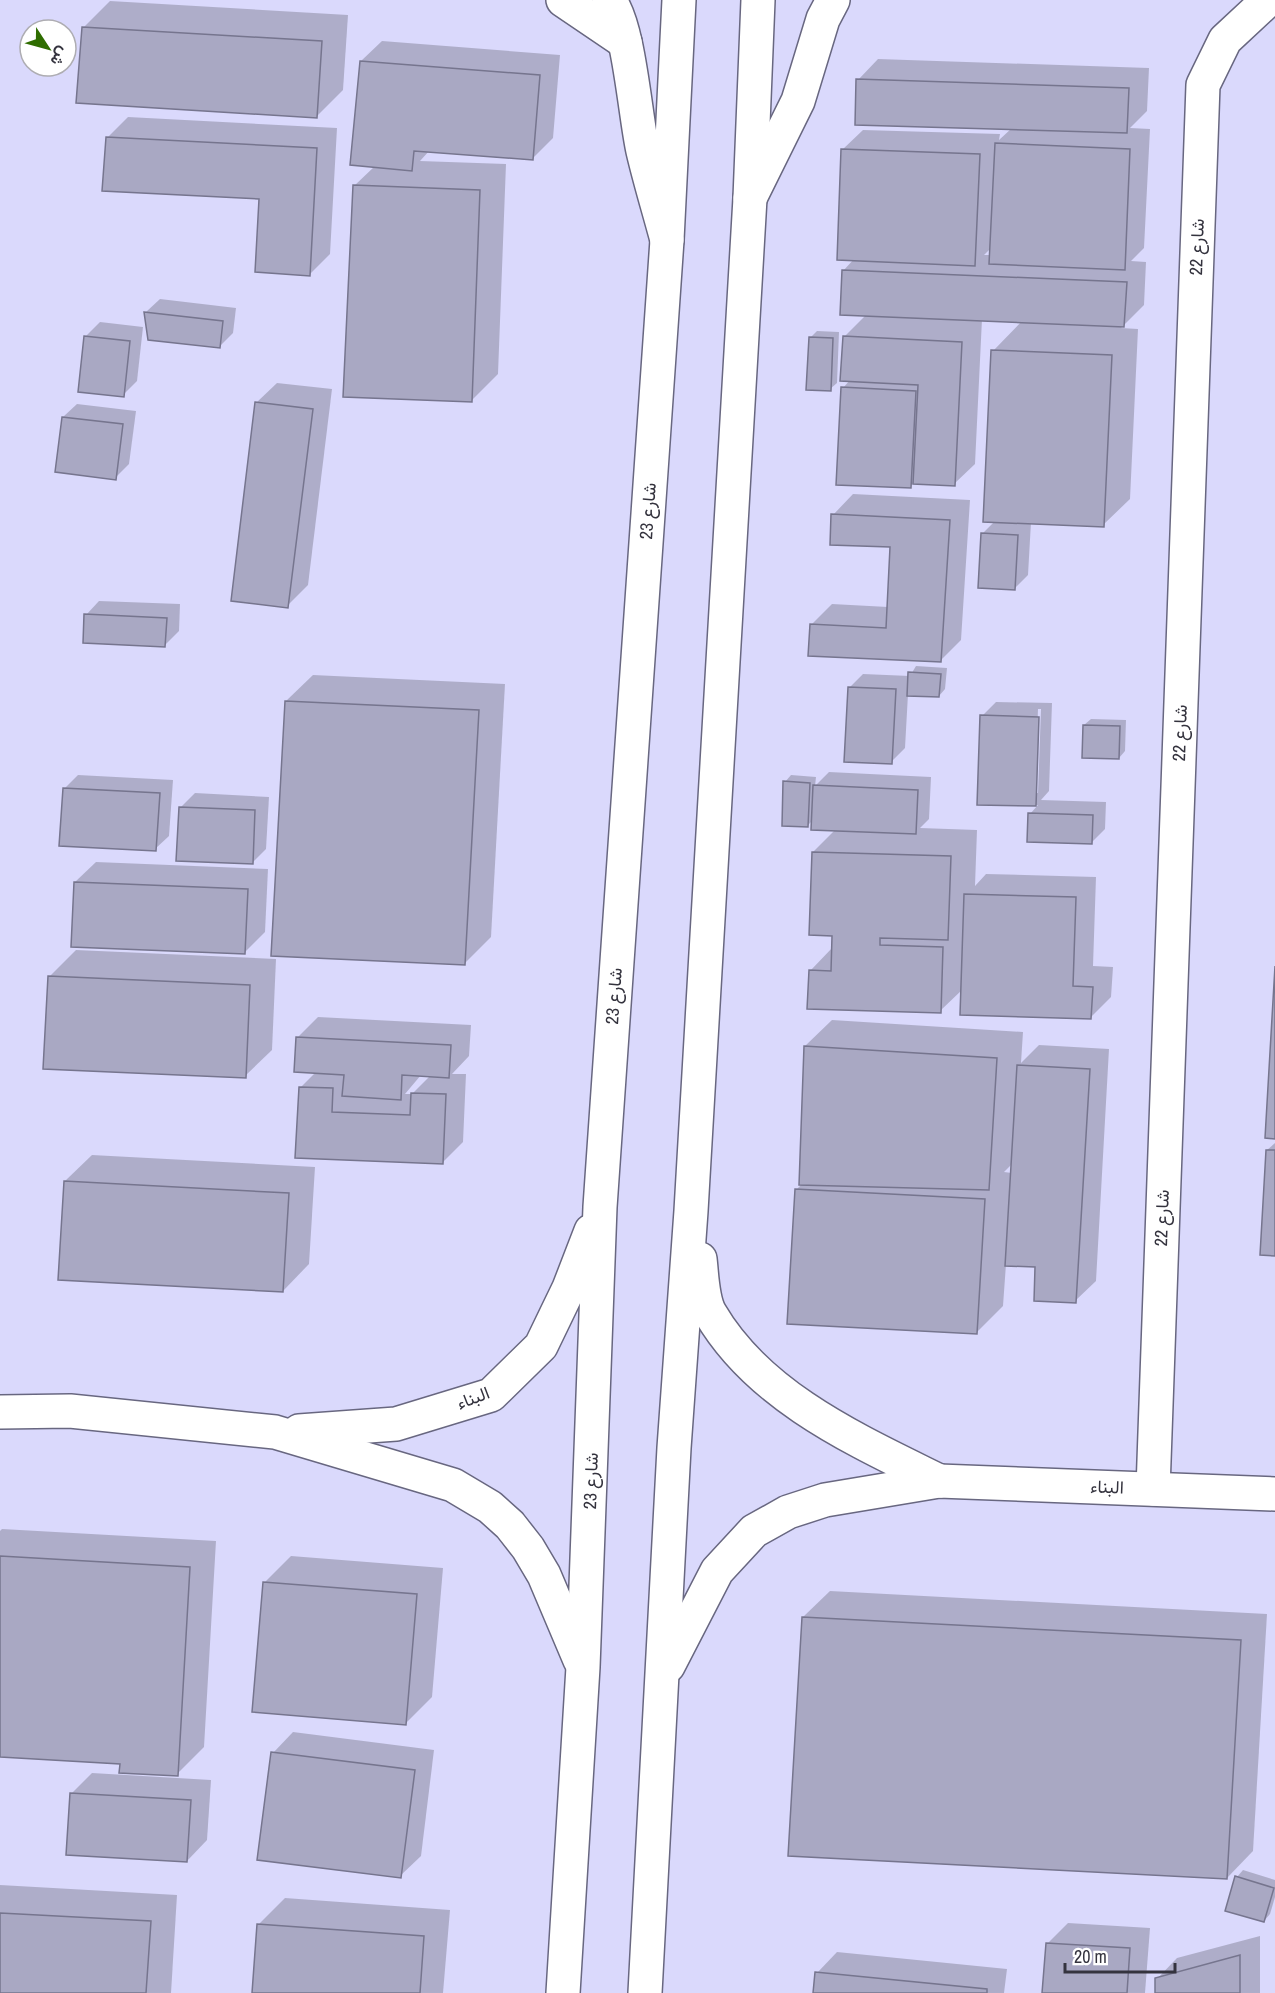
<svg xmlns="http://www.w3.org/2000/svg" width="1275" height="1993" font-family="'Archivo Narrow',Vazirmatn,sans-serif">
<style>
.built{fill:#dad9fc;fill-rule:evenodd}
.shadow{fill:#0003;fill-rule:evenodd}
.building{fill:#a9a8c3;stroke:#76758e;stroke-width:1.5}
.lines{fill:none;stroke-linecap:round;stroke-linejoin:round}
.minor-casing{stroke:#686780;stroke-width:36}
.tertiary-casing{stroke:#686780;stroke-width:36}
.minor{stroke:#fff;stroke-width:33}
.tertiary{stroke:#fff;stroke-width:33}
.labels{text-anchor:middle;stroke-width:4.5;stroke-linejoin:round;paint-order:stroke}
.street-label{font-size:18px;fill:#34333e;stroke:#fff}
</style>
<rect width="100%" height="100%" fill="#e7e7fe"/>
<path class="built" d="M 0,0 L 1275,0 L 1275,1993 L 0,1993 ZM 30,30 L 66,30 L 66,66 L 30,66 Z"/>
<g class="shadow">
<path d="M 110,1 L 348,15 L 343,90 L 317,116 L 83,28 Z"/>
<path d="M 382,41 L 560,55 L 553,138 L 532,159 L 430,150 L 420,161 L 506,164 L 498,374 L 471,401 L 354,186 L 375,166 L 361,61 Z"/>
<path d="M 878,59 L 1149,68 L 1147,111 L 1130,128 L 1150,129 L 1144,248 L 1131,261 L 1146,262 L 1144,305 L 1121,328 L 1138,329 L 1130,499 L 1103,525 L 1031,522 L 1028,575 L 1014,589 L 982,534 L 995,521 L 993,351 L 1022,321 L 982,319 L 975,464 L 954,484 L 915,482 L 910,486 L 843,388 L 850,380 L 844,337 L 866,315 L 843,271 L 854,259 L 842,150 L 863,130 L 1000,134 L 999,140 L 1012,128 L 858,80 ZM 991,248 L 991,255 L 984,255 Z"/>
<path d="M 128,117 L 337,128 L 330,254 L 310,274 L 261,198 L 107,138 Z"/>
<path d="M 160,299 L 236,308 L 233,333 L 219,347 L 146,312 Z"/>
<path d="M 100,322 L 143,327 L 137,381 L 123,395 L 86,336 Z"/>
<path d="M 817,331 L 839,332 L 837,383 L 830,389 L 810,338 Z"/>
<path d="M 277,383 L 332,389 L 308,585 L 287,606 L 256,403 Z"/>
<path d="M 77,404 L 136,411 L 129,464 L 115,478 L 63,417 Z"/>
<path d="M 853,494 L 970,500 L 961,640 L 940,661 L 811,625 L 832,604 L 888,607 L 891,546 L 833,515 Z"/>
<path d="M 99,601 L 180,604 L 179,631 L 165,645 L 86,615 Z"/>
<path d="M 916,666 L 947,668 L 945,689 L 939,696 L 908,694 L 905,748 L 891,762 L 849,688 L 863,674 L 910,676 Z"/>
<path d="M 313,675 L 505,684 L 491,937 L 464,964 L 286,701 Z"/>
<path d="M 996,702 L 1052,703 L 1049,791 L 1041,800 L 1106,802 L 1105,829 L 1091,843 L 1030,814 L 1038,805 L 979,803 L 982,716 ZM 1038,709 L 1041,709 L 1038,793 L 1035,793 Z"/>
<path d="M 1091,719 L 1126,720 L 1125,751 L 1119,758 L 1084,725 Z"/>
<path d="M 829,772 L 931,777 L 929,819 L 920,828 L 977,830 L 975,886 L 986,874 L 1096,877 L 1093,966 L 1113,967 L 1111,997 L 1091,1017 L 963,989 L 940,1011 L 810,971 L 833,947 L 834,934 L 813,852 L 836,829 L 813,820 L 807,826 L 785,782 L 791,775 L 816,777 L 815,786 Z"/>
<path d="M 78,775 L 173,780 L 169,836 L 155,849 L 64,789 Z"/>
<path d="M 195,793 L 269,797 L 266,849 L 252,863 L 181,807 Z"/>
<path d="M 96,862 L 268,869 L 265,932 L 245,952 L 75,882 Z"/>
<path d="M 76,950 L 276,959 L 272,1050 L 245,1076 L 50,976 Z"/>
<path d="M 318,1017 L 471,1025 L 469,1056 L 452,1074 L 466,1074 L 463,1142 L 443,1162 L 297,1157 L 300,1088 L 316,1072 L 298,1037 ZM 421,1075 L 430,1076 L 412,1094 L 405,1094 Z"/>
<path d="M 832,1020 L 1023,1032 L 1021,1063 L 1039,1045 L 1109,1049 L 1096,1281 L 1075,1301 L 1037,1266 L 1006,1264 L 1003,1306 L 977,1332 L 797,1189 L 801,1185 L 805,1046 ZM 1012,1164 L 1012,1173 L 1004,1172 Z"/>
<path d="M 1275,1143 L 1275,1255 L 1267,1150 Z"/>
<path d="M 92,1155 L 315,1167 L 309,1264 L 283,1291 L 65,1181 Z"/>
<path d="M 2,1529 L 216,1541 L 204,1747 L 177,1774 L 121,1762 L 0,1756 L 0,1531 Z"/>
<path d="M 291,1556 L 443,1568 L 432,1697 L 405,1724 L 265,1582 Z"/>
<path d="M 830,1591 L 1267,1614 L 1253,1851 L 1227,1878 L 803,1617 Z"/>
<path d="M 293,1732 L 434,1750 L 421,1856 L 400,1876 L 273,1753 Z"/>
<path d="M 92,1773 L 211,1780 L 207,1840 L 187,1861 L 72,1793 Z"/>
<path d="M 1243,1870 L 1275,1880 L 1275,1897 L 1270,1914 L 1264,1921 L 1237,1877 Z"/>
<path d="M 0,1885 L 177,1895 L 171,1993 L 0,1993 Z"/>
<path d="M 285,1898 L 450,1910 L 443,1993 L 254,1993 L 259,1924 Z"/>
<path d="M 1068,1923 L 1150,1928 L 1145,1993 L 1044,1993 L 1047,1944 Z"/>
<path d="M 1260,1936 L 1260,1993 L 1157,1993 L 1157,1979 L 1177,1958 Z"/>
<path d="M 837,1952 L 1007,1969 L 1004,1993 L 815,1993 L 817,1973 Z"/>
</g>
<g class="building">
<path d="M 82,27 L 322,41 L 317,118 L 76,103 Z"/>
<path d="M 360,61 L 540,75 L 533,160 L 414,151 L 412,171 L 350,165 Z"/>
<path d="M 856,79 L 1129,88 L 1127,133 L 855,125 Z"/>
<path d="M 106,137 L 317,148 L 310,276 L 255,272 L 259,199 L 102,191 Z"/>
<path d="M 995,143 L 1130,149 L 1125,270 L 989,264 Z"/>
<path d="M 841,149 L 980,154 L 975,266 L 837,260 Z"/>
<path d="M 353,185 L 480,190 L 472,402 L 343,397 Z"/>
<path d="M 842,270 L 1127,282 L 1124,327 L 840,315 Z"/>
<path d="M 144,312 L 223,321 L 220,348 L 148,340 Z"/>
<path d="M 84,336 L 130,341 L 124,397 L 78,392 Z"/>
<path d="M 843,336 L 962,342 L 955,486 L 913,484 L 918,385 L 840,381 Z"/>
<path d="M 809,337 L 833,338 L 831,391 L 806,390 Z"/>
<path d="M 991,350 L 1112,355 L 1104,527 L 983,522 Z"/>
<path d="M 841,387 L 916,391 L 911,488 L 836,485 Z"/>
<path d="M 255,402 L 313,409 L 288,608 L 231,601 Z"/>
<path d="M 62,417 L 123,424 L 116,480 L 55,472 Z"/>
<path d="M 831,514 L 950,520 L 941,662 L 808,656 L 810,624 L 886,628 L 890,547 L 830,545 Z"/>
<path d="M 981,533 L 1018,535 L 1015,590 L 978,588 Z"/>
<path d="M 84,614 L 167,618 L 165,647 L 83,643 Z"/>
<path d="M 908,672 L 941,674 L 939,697 L 907,696 Z"/>
<path d="M 848,687 L 896,689 L 892,764 L 844,762 Z"/>
<path d="M 285,701 L 479,710 L 465,965 L 271,956 Z"/>
<path d="M 980,715 L 1039,717 L 1036,806 L 977,805 Z"/>
<path d="M 1083,725 L 1120,726 L 1119,759 L 1082,758 Z"/>
<path d="M 783,781 L 810,783 L 808,827 L 782,826 Z"/>
<path d="M 813,785 L 918,790 L 916,834 L 811,830 Z"/>
<path d="M 63,788 L 160,793 L 156,851 L 59,846 Z"/>
<path d="M 179,807 L 255,810 L 253,864 L 176,861 Z"/>
<path d="M 1028,813 L 1093,815 L 1092,844 L 1027,842 Z"/>
<path d="M 812,852 L 951,856 L 948,940 L 880,938 L 880,945 L 943,947 L 941,1013 L 807,1009 L 809,970 L 831,971 L 832,936 L 809,935 Z"/>
<path d="M 74,882 L 248,889 L 245,954 L 71,947 Z"/>
<path d="M 964,894 L 1076,897 L 1073,986 L 1093,987 L 1091,1019 L 960,1015 Z"/>
<path d="M 1275,966 L 1275,1139 L 1265,1138 Z"/>
<path d="M 48,976 L 250,985 L 246,1078 L 43,1069 Z"/>
<path d="M 296,1037 L 451,1045 L 449,1078 L 402,1075 L 401,1100 L 342,1096 L 344,1075 L 294,1072 Z"/>
<path d="M 804,1046 L 997,1058 L 989,1190 L 799,1185 Z"/>
<path d="M 1017,1065 L 1090,1069 L 1076,1303 L 1034,1301 L 1035,1267 L 1005,1266 Z"/>
<path d="M 299,1087 L 333,1088 L 332,1112 L 410,1115 L 411,1093 L 446,1094 L 443,1164 L 295,1158 Z"/>
<path d="M 1266,1150 L 1275,1150 L 1275,1256 L 1260,1255 Z"/>
<path d="M 64,1181 L 289,1193 L 283,1292 L 58,1280 Z"/>
<path d="M 795,1189 L 985,1199 L 977,1334 L 787,1324 Z"/>
<path d="M 0,1556 L 190,1567 L 178,1776 L 119,1773 L 120,1764 L 0,1757 Z"/>
<path d="M 263,1582 L 417,1594 L 406,1725 L 252,1712 Z"/>
<path d="M 802,1617 L 1241,1640 L 1227,1879 L 788,1856 Z"/>
<path d="M 271,1752 L 415,1770 L 401,1878 L 257,1860 Z"/>
<path d="M 70,1793 L 191,1800 L 187,1862 L 66,1855 Z"/>
<path d="M 1235,1876 L 1274,1888 L 1264,1922 L 1225,1911 Z"/>
<path d="M 0,1913 L 151,1921 L 146,1993 L 0,1993 Z"/>
<path d="M 257,1924 L 424,1936 L 420,1993 L 252,1993 Z"/>
<path d="M 1046,1943 L 1130,1948 L 1127,1993 L 1042,1993 Z"/>
<path d="M 1240,1955 L 1240,1993 L 1155,1993 L 1155,1978 Z"/>
<path d="M 815,1972 L 987,1989 L 987,1993 L 813,1993 Z"/>
</g>
<g class="lines">
<defs>
<g id="minor">
<path d="M 563,0 L 625,42"/>
<path d="M 700,1259 C 702,1275 702,1299 710,1313 C 759,1397 856,1440 939,1481"/>
<path d="M 0,1412 L 70,1411 L 275,1432 L 453,1485 L 490,1507 L 510,1525 L 528,1548 L 544,1575 L 580,1660"/>
<path d="M 299,1431 L 396,1424 L 491,1395 L 541,1346 L 569,1288 L 591,1231"/>
<path d="M 1153,1489 L 1203,85 L 1225,40 L 1268,0"/>
<path d="M 668,1666 L 717,1571 L 754,1531 L 788,1512 L 825,1500 L 939,1481 L 1275,1494"/>
<path d="M 563,1993 L 583,1667 L 600,1207 L 667,240 L 679,0"/>
<path d="M 645,1993 L 674,1448 L 691,1211 L 750,198 L 758,0"/>
</g>
<g id="tertiary">
<path d="M 609,0 C 629,23 635,116 643,151 C 650,181 659,210 667,240"/>
<path d="M 750,198 L 798,101 L 823,19 L 833,0"/>
</g>
</defs>
<use href="#minor" class="minor-casing"/>
<use href="#tertiary" class="tertiary-casing"/>
<use href="#minor" class="minor"/>
<use href="#tertiary" class="tertiary"/>
</g>
<g class="labels">
<g class="street-label">
<text transform="translate(1197 247) rotate(-88)" y="6">شارع 22</text>
<text transform="translate(648 511) rotate(-86)" y="6">شارع 23</text>
<text transform="translate(1180 733) rotate(-88)" y="6">شارع 22</text>
<text transform="translate(614 996) rotate(-86)" y="6">شارع 23</text>
<text transform="translate(1162 1218) rotate(-88)" y="6">شارع 22</text>
<text transform="translate(473 1398) rotate(-21)" y="6">البناء</text>
<text transform="translate(591 1481) rotate(-88)" y="6">شارع 23</text>
<text transform="translate(1107 1487) rotate(2)" y="6">البناء</text>
</g>
</g>
<g transform="translate(48 48) rotate(126)"><circle r="28" fill="#ffffff" stroke="#aeadb2" stroke-width="1.5"/>
<path d="M0-4.5L10 22L0 15L-10 22Z" fill="#2f6d00"/>
<text y="-9" font-size="16" font-weight="bold" text-anchor="middle" fill="#34333e">ش</text>
</g>
<path d="M1065 1963v9h110v-9" fill="none" stroke="#34333e" stroke-width="3"/>
<text x="1074" y="1963" font-size="18" fill="#34333e" stroke="#ffffff" stroke-width="4.5" paint-order="stroke">20 m</text>
</svg>
